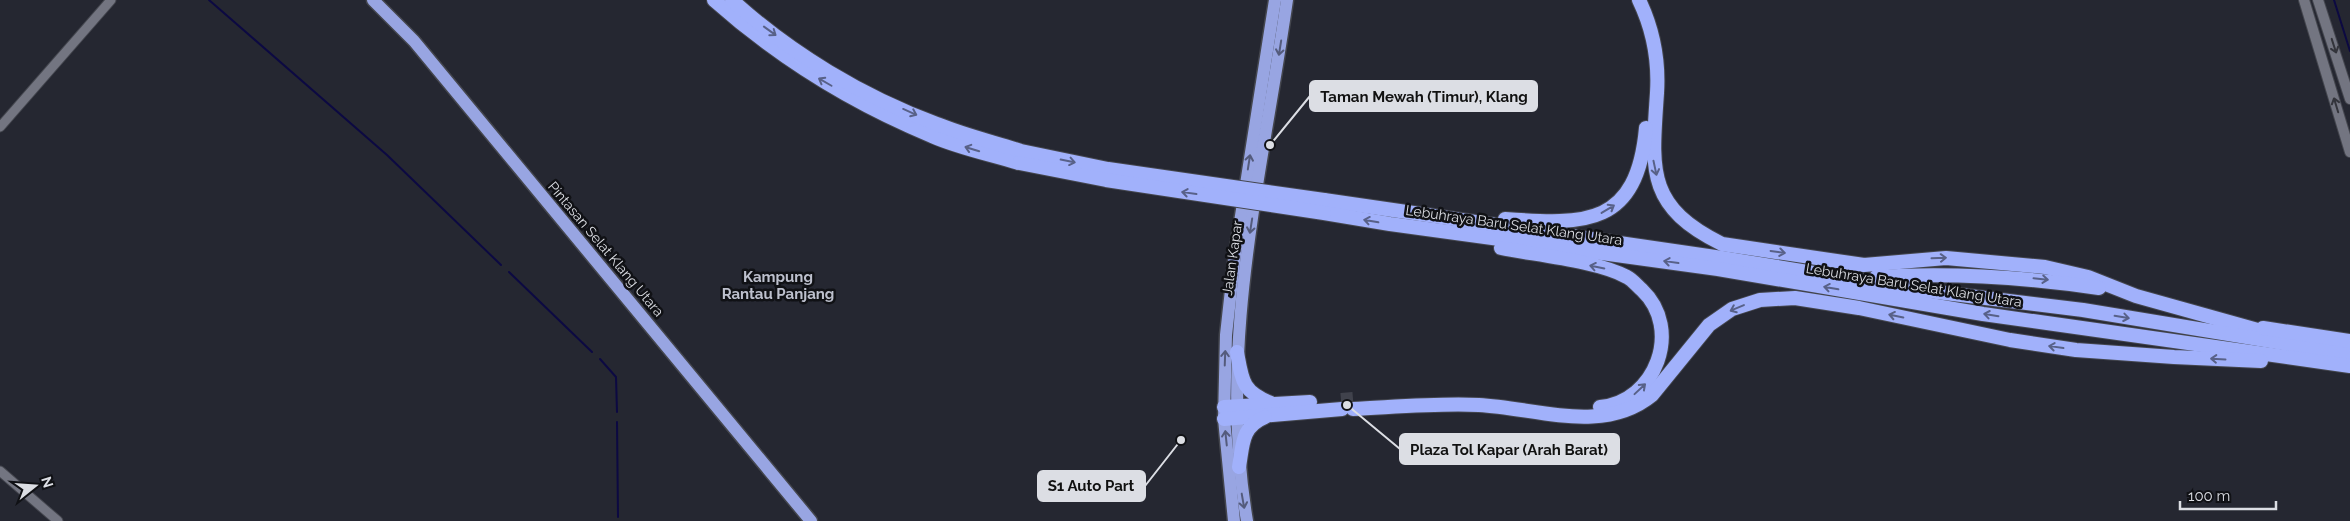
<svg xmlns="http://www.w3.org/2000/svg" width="2350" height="521" font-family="Raleway,sans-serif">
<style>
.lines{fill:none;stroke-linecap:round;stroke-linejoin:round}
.stream{stroke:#0c0942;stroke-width:2}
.motorway-tunnel{stroke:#40424c;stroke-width:14;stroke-dasharray:14 7;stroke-linecap:butt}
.tertiary-casing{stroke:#44464e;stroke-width:11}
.secondary-casing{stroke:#44464e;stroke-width:12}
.trunk-casing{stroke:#44464e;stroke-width:15}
.motorway-casing{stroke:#44464e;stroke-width:16}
.tertiary{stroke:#737581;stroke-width:9}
.secondary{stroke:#737581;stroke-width:10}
.trunk{stroke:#98a5e2;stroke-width:12}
.motorway{stroke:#a1b1fb;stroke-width:14}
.motorway-bridge-casing{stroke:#44464e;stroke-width:16;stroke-linecap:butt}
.motorway-bridge{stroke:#a1b1fb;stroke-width:14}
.oneway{stroke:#586188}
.oneway2{stroke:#33343b}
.oneway3{stroke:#545b7c}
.labels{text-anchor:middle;stroke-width:5;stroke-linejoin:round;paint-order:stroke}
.street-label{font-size:14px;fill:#dcdee4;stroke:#101115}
.neighbourhood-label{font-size:15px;font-weight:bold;fill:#bdc0cd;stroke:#101115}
.leader{fill:none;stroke:#dcdee4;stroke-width:2}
.callout-dot{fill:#dcdee4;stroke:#101115;stroke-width:2}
.callout{fill:#dcdee4;stroke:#dcdee4;stroke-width:2}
.callout-label{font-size:15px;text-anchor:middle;font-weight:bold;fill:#111}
</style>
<rect width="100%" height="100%" fill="#252731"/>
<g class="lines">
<g class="stream">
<path d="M 209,0 L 387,155 L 501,265"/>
<path d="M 2334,0 L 2350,51"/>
<path d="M 509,272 L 592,352"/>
<path d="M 600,359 L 616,377 L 617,412"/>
<path d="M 617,422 L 618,517"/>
</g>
<path class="motorway-tunnel" d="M 1341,400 L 1353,399"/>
<defs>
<g id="tertiary">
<path d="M 0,127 L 111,0"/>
<path d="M 0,471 L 58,521"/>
</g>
<g id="secondary">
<path d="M 2304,0 L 2350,152"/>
<path d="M 2318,0 L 2350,99"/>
</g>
<g id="trunk">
<path d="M 373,0 L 414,41 L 811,521"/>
<path d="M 1234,521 L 1224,419 L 1226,335 L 1235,254 L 1275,0"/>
<path d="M 1247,521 C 1217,343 1262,175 1287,0"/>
</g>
<g id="motorway">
<path d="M 714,0 C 778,57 852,103 932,136 C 959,148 990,154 1019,163"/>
<path d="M 732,0 C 790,53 863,97 937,124 C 964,135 993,142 1021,151"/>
<path d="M 1639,0 C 1653,29 1659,61 1657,93 C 1652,169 1645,206 1722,244 L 1864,265 L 1946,258 L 2045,267 L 2088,277 L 2136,296 L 2272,334"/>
<path d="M 1324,200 L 1722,258 L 1912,289 L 2083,310 L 2350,354"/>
<path d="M 1324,213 L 1390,224 L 1718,269 L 1983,314 L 2350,366"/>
<path d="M 1505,219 C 1586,225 1637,226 1646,128"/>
<path d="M 1501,248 C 1536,255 1598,261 1627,277 C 1633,280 1637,286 1642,290 C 1683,329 1656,402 1600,407"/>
<path d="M 1876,277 C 1952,272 2024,277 2099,288"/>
<path d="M 2263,328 L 2350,341"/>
<path d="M 1237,352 C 1242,380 1242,392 1271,403"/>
<path d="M 1224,407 L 1310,402"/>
<path d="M 1353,409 C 1395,407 1437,403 1479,405 C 1537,408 1603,435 1652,395 L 1709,325 L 1732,309 L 1760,300 L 1795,298 L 1859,308 L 2010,340 L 2076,350 L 2174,357 L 2261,361"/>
<path d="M 1224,419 L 1342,409"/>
<path d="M 1239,467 C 1243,445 1241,427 1265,417"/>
</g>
</defs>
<use href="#tertiary" class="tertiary-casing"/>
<use href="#secondary" class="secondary-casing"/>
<use href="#trunk" class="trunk-casing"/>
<use href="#motorway" class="motorway-casing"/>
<use href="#tertiary" class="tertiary"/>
<use href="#secondary" class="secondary"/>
<use href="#trunk" class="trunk"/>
<use href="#motorway" class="motorway"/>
<defs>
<g id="motorway-bridge">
<path d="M 1021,151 L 1108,169 L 1324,200"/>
<path d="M 1019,163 L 1106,180 L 1324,213"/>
</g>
</defs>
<use href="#motorway-bridge" class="motorway-bridge-casing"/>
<use href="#motorway-bridge" class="motorway-bridge"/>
</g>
<defs><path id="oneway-shaft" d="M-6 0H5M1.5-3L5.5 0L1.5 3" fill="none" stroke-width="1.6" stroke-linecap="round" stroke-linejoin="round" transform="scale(1.25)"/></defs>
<g class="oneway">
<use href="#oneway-shaft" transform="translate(770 31) rotate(36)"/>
<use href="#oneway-shaft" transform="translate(825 82) rotate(-150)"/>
<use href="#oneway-shaft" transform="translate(910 112) rotate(24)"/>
<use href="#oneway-shaft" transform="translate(972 149) rotate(-163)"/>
<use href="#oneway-shaft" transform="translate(1068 161) rotate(11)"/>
<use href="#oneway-shaft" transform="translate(1655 168) rotate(78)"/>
<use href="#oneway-shaft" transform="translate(1189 193) rotate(-172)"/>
<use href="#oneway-shaft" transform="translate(1608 209) rotate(-31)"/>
<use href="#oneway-shaft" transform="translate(1371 221) rotate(-170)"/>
<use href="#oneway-shaft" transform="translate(1778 252) rotate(8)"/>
<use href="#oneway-shaft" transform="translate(1939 258) rotate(-2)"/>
<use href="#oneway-shaft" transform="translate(1671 262) rotate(-172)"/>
<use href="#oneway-shaft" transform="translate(1597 267) rotate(-169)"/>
<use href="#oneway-shaft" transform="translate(2041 279) rotate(6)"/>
<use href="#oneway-shaft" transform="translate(1831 288) rotate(-170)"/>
<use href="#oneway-shaft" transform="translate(1737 308) rotate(157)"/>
<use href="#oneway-shaft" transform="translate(1991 315) rotate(-171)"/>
<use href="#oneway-shaft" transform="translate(1896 316) rotate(-168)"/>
<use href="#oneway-shaft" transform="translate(2122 317) rotate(9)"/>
<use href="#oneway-shaft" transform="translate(2056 347) rotate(-172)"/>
<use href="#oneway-shaft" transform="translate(2218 359) rotate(-177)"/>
<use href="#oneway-shaft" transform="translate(1640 389) rotate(-43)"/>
</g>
<g class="oneway2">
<use href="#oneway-shaft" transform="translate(2334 46) rotate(72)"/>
<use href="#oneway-shaft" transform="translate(2336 105) rotate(-107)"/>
</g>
<g class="oneway3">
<use href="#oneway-shaft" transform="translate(1280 48) rotate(99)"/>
<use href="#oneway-shaft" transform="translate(1249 162) rotate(-81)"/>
<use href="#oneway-shaft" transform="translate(1251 226) rotate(99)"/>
<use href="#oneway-shaft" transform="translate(1225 358) rotate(-88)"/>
<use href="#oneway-shaft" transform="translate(1226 438) rotate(-96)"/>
<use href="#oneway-shaft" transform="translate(1243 501) rotate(80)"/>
</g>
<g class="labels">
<g class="street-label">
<text transform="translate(1514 225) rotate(8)" y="5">Lebuhraya Baru Selat Klang Utara</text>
<text transform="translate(606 249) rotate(50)" y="5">Pintasan Selat Klang Utara</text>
<text transform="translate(1232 258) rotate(-82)" y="5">Jalan Kapar</text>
<text transform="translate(1914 285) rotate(9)" y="5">Lebuhraya Baru Selat Klang Utara</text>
</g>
<g class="neighbourhood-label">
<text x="778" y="282">Kampung<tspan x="778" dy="17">Rantau Panjang</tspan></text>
</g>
</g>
<path class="leader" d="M1270 145L1310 96M1347 405L1400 449M1181 440L1145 486"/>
<g class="callout-dot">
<circle cx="1270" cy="145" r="5"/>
<circle cx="1347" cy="405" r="5"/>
<circle cx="1181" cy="440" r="5"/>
</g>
<g class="callout">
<rect x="1310" y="81" width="227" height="30" rx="5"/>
<rect x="1400" y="434" width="219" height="30" rx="5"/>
<rect x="1038" y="471" width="107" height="30" rx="5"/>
</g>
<g class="callout-label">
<text x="1424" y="102">Taman Mewah (Timur), Klang</text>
<text x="1509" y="455">Plaza Tol Kapar (Arah Barat)</text>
<text x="1091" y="491">S1 Auto Part</text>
</g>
<g transform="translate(35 486) rotate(73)" stroke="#101115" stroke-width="4" paint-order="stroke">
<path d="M0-4L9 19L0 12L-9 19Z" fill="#dcdee4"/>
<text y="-8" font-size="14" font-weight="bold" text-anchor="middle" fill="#dcdee4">N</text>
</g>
<path d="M2180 501v8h96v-8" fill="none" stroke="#dcdee4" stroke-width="2.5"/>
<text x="2188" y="501" font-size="15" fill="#dcdee4" stroke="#101115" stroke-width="4" paint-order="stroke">100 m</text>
</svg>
